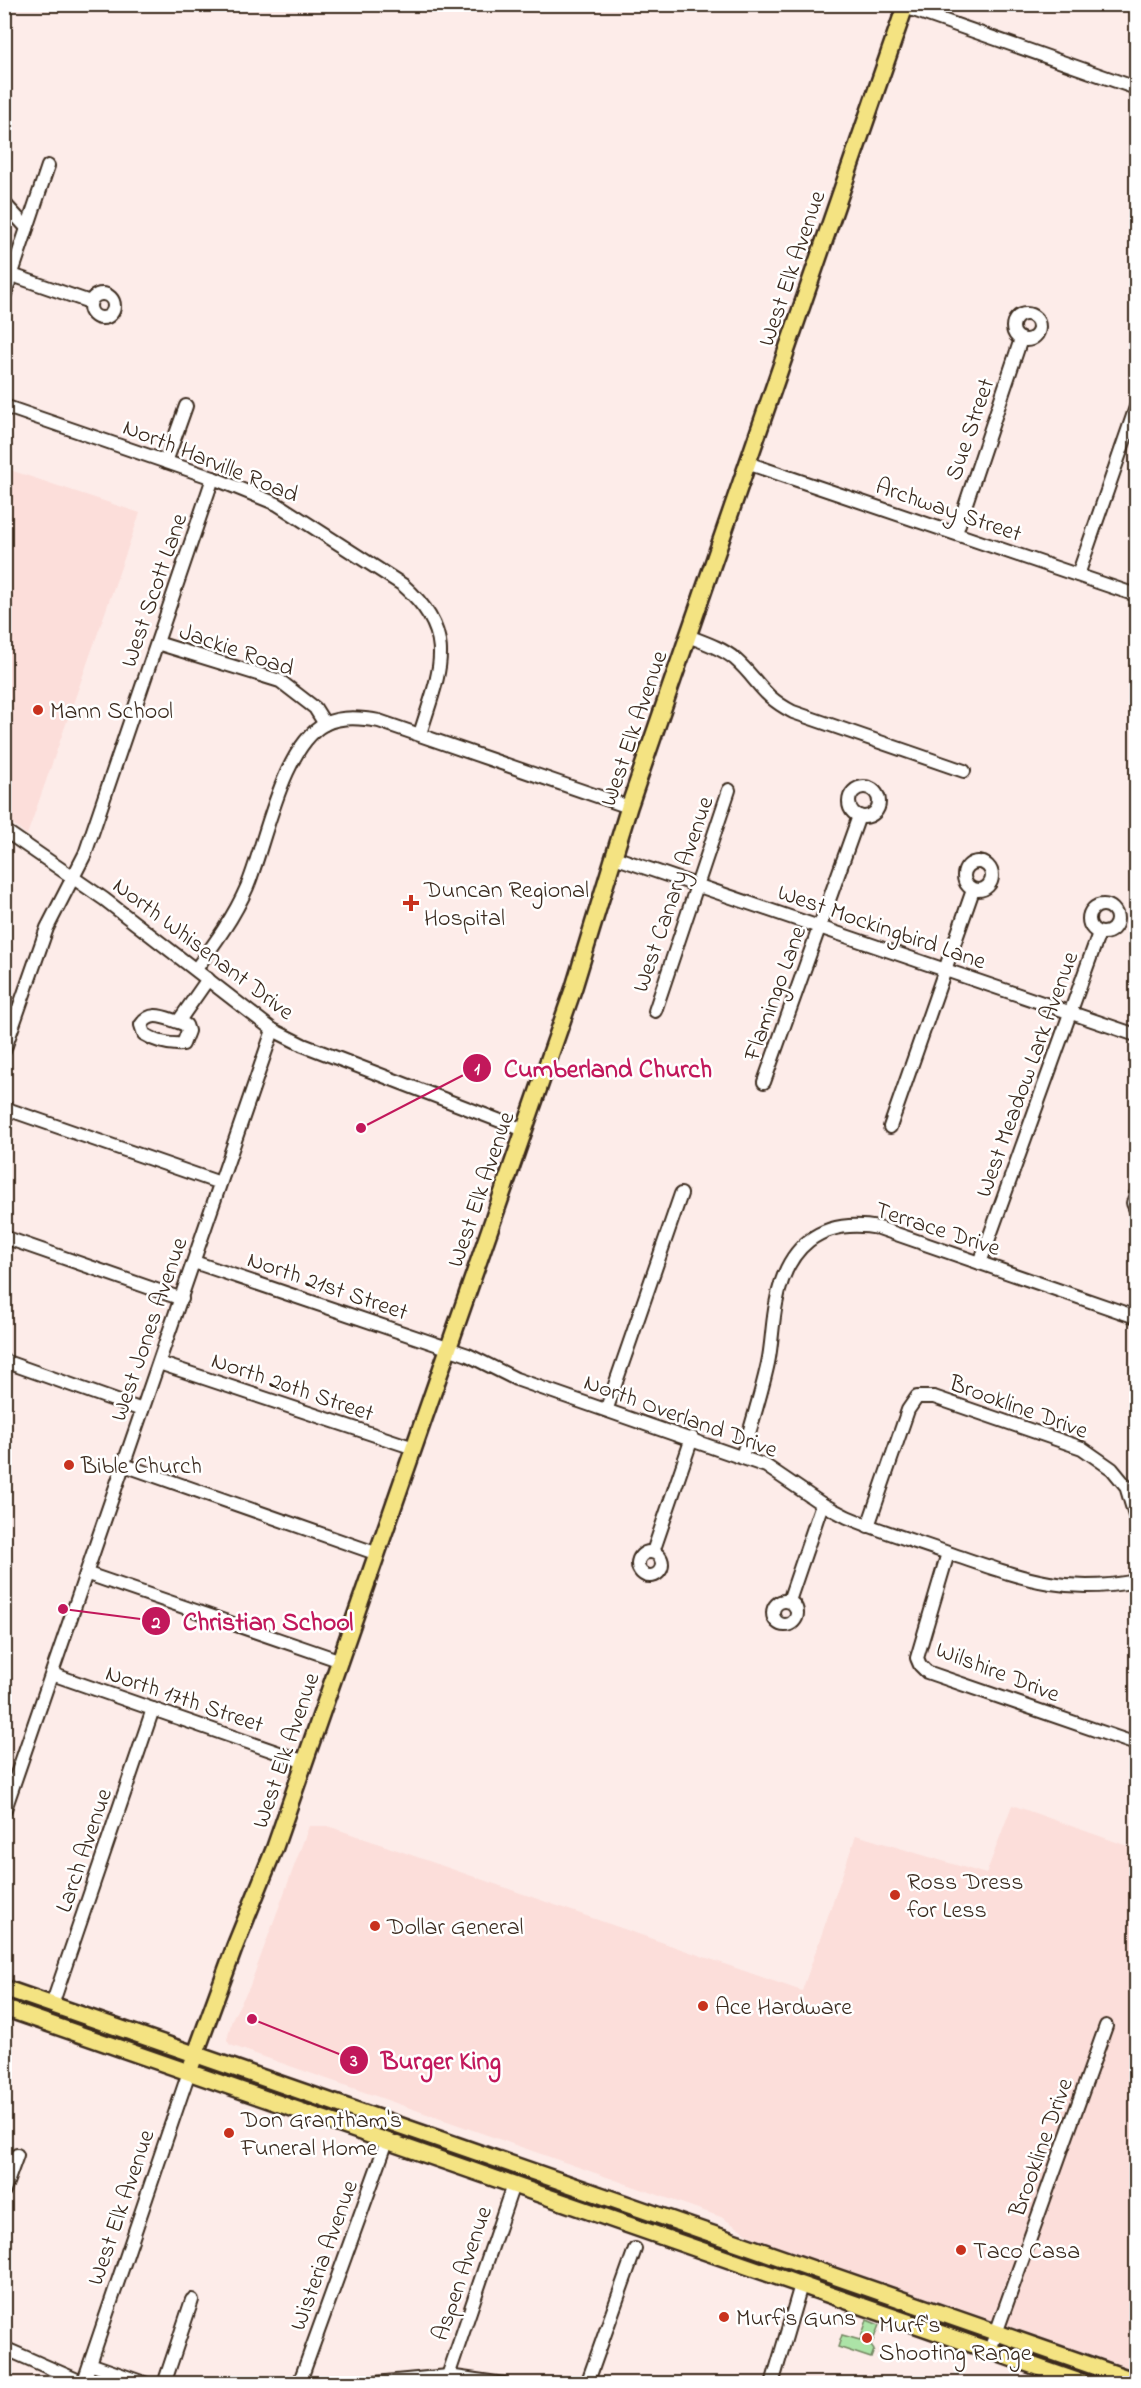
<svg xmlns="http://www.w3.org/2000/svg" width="1141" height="2388" font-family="'Indie Flower',sans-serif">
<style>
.built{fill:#fcdeda}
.green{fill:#ace4a7;stroke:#748762;stroke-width:1.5}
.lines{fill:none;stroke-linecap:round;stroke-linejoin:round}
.minor-casing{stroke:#3b2a1e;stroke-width:16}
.major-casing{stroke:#3b2a1e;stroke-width:20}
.minor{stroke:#fff;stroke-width:12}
.major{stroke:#f4e382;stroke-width:15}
.poi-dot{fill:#c8321e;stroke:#fff;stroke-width:2}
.labels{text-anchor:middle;stroke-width:5;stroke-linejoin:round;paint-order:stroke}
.street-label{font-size:24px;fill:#3b2a1e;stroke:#fff}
.poi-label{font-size:24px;fill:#3b2a1e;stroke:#fff;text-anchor:start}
.leader{fill:none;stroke:#c2185b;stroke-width:2}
.callout-dot{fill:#c2185b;stroke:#fff;stroke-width:2}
.mark-label{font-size:18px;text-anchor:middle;font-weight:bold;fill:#fff}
.callout-label{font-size:26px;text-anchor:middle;font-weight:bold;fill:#c2185b;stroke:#fff;stroke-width:5;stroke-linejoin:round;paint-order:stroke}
</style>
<rect width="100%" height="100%" fill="#fdece9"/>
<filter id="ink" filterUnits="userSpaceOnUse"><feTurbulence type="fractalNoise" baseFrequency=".0167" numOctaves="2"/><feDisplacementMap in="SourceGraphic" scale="12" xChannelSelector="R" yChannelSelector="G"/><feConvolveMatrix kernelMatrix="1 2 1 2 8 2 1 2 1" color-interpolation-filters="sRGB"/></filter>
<g filter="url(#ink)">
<g class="built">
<path d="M 4,468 L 140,513 L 27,835 L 5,818 Z"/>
<path d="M 1012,1805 L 1136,1849 L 1136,2370 L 756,2239 L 721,2217 L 230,2045 L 227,2040 L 232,2019 L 249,1988 L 309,1826 L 328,1826 L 802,1991 L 856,1835 L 986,1874 Z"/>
</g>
<path class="green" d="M 867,2320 L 879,2325 L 871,2346 L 874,2350 L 871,2358 L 838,2347 L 842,2335 L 860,2340 Z"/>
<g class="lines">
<defs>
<g id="minor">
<path d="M 905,7 L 1136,88"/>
<path d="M 4,203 L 27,228"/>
<path d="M 12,275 L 90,302"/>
<circle cx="102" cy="306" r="12"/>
<path d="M 4,297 L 48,166"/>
<circle cx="1026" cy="327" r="13"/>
<path d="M 4,406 L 213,478 L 277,504 L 403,585 C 460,635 439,672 420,734"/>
<path d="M 166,462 L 186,406"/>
<path d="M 747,463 L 1136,595"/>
<path d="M 956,533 L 1021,339"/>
<path d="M 1078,575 L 1136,407"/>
<path d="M 688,636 C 703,642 722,648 735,659 C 759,680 760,695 793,712 L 964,771"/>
<path d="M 157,643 L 280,681 L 315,708 L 325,724"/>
<circle cx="864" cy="802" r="15"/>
<path d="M 4,830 L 104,899 L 273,1030 L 303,1045 L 524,1130"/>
<path d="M 614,857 L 1136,1035"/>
<circle cx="978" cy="876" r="14"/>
<circle cx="1103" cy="919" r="14"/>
<path d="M 196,969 C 215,943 234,917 247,887 C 265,845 282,746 325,724 C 340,716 363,718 379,721 L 629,807"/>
<path d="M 655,1011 L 729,790"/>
<path d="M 178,1022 L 186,1025 L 188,1031 L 183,1044 C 168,1045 157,1042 144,1034 L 141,1025 C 151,1010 163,1017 178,1022 L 208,979"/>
<path d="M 4,1051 L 47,928 L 85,854 L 213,478"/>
<path d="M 764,1082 L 859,816"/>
<path d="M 4,1108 L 220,1183"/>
<path d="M 890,1127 L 973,890"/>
<path d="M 1136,1194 L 1133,1203 L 1136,1210"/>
<path d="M 4,1237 L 182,1299"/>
<path d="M 194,1262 L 468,1355 L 516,1379 L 766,1466 L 822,1504 L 847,1517 C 880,1531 914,1541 948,1553 C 1017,1576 1062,1596 1136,1581"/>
<path d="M 980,1263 L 1099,933"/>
<path d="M 4,1361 L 142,1410"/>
<path d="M 159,1363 L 414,1448"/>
<path d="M 607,1408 L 681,1194"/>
<path d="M 742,1457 C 751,1426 761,1395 768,1363 C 772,1344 772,1324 776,1304 C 786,1247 820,1217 879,1228 L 1136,1317"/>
<path d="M 124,1465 L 378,1554"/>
<path d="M 868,1526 L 908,1410 L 917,1397 L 934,1397 L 1082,1448 L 1112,1469 L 1126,1486 L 1136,1519"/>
<circle cx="650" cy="1564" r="12"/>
<path d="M 653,1552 L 692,1438"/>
<path d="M 948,1553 L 917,1658 L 920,1665 L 927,1672 L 1136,1744"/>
<path d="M 88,1574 L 341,1661"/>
<circle cx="785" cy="1613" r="12"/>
<path d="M 789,1601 L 822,1504"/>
<path d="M 52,1674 L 305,1762"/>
<path d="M 4,1812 L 273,1030"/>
<path d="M 52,2005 L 153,1709"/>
<path d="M 4,2191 L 17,2155"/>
<path d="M 4,2348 L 84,2383"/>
<path d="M 990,2350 L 1106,2026"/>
<path d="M 90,2364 L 147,2384"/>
<path d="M 448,2376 L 513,2185"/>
<path d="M 83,2384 L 189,2072"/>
<path d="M 164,2384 L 192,2300"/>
<path d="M 299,2384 L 387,2141"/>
<path d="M 365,2384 L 448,2376 L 504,2384"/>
<path d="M 587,2384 L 635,2249"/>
<path d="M 772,2384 L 801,2285"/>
</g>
<g id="major">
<path d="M 4,1988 L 1136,2381"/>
<path d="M 4,2008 L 1086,2384"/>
<path d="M 189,2072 L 235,1946 L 275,1847 L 574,987 L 629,807 L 906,4"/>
</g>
</defs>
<use href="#minor" class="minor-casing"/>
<use href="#major" class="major-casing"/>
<use href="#minor" class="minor"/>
<use href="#major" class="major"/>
</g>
</g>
<g class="poi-dot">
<circle cx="38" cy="710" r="6"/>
<path d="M408 894h6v6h6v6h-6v6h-6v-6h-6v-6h6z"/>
<circle cx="69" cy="1465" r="6"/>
<circle cx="895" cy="1895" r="6"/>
<circle cx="375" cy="1926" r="6"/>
<circle cx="703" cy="2006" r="6"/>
<circle cx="229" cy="2133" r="6"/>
<circle cx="961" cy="2250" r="6"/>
<circle cx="724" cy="2317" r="6"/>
<circle cx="867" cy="2338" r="6"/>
</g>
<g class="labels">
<g class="street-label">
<text transform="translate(791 268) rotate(-71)" y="8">West Elk Avenue</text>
<text transform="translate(969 429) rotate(-71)" y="8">Sue Street</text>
<text transform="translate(211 460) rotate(22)" y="8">North Harville Road</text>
<text transform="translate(949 509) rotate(19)" y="8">Archway Street</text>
<text transform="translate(153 590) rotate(-71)" y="8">West Scott Lane</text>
<text transform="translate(237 649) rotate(19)" y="8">Jackie Road</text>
<text transform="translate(633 728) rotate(-71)" y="8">West Elk Avenue</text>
<text transform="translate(672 894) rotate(-71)" y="8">West Canary Avenue</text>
<text transform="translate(882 926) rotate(19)" y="8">West Mockingbird Lane</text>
<text transform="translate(204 948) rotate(37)" y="8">North Whisenant Drive</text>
<text transform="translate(774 993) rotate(-70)" y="8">Flamingo Lane</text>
<text transform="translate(1026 1074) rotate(-70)" y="8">West Meadow Lark Avenue</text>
<text transform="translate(480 1189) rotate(-71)" y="8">West Elk Avenue</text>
<text transform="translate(938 1228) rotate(18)" y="8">Terrace Drive</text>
<text transform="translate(328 1285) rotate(19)" y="8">North 21st Street</text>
<text transform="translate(148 1329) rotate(-71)" y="8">West Jones Avenue</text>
<text transform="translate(293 1386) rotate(19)" y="8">North 20th Street</text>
<text transform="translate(1019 1406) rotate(20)" y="8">Brookline Drive</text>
<text transform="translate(681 1415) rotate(20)" y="8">North Overland Drive</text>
<text transform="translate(998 1671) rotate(21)" y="8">Wilshire Drive</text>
<text transform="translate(185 1698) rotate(19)" y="8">North 17th Street</text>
<text transform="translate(285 1750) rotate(-71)" y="8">West Elk Avenue</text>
<text transform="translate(83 1850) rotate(-71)" y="8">Larch Avenue</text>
<text transform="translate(1040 2147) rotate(-70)" y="8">Brookline Drive</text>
<text transform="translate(120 2207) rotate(-71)" y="8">West Elk Avenue</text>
<text transform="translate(323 2255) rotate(-70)" y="8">Wisteria Avenue</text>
<text transform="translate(461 2273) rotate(-71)" y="8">Aspen Avenue</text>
</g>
<g class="poi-label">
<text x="50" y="718">Mann School</text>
<text x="424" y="897">Duncan Regional<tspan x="424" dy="28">Hospital</tspan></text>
<text x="81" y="1473">Bible Church</text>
<text x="907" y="1889">Ross Dress<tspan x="907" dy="28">for Less</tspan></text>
<text x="387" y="1934">Dollar General</text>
<text x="715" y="2014">Ace Hardware</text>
<text x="241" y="2127">Don Grantham's<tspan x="241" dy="28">Funeral Home</tspan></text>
<text x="973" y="2258">Taco Casa</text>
<text x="736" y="2325">Murf's Guns</text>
<text x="879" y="2332">Murf's<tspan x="879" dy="28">Shooting Range</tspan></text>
</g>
</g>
<path class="leader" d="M361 1128L477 1068M63 1609L156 1621M252 2019L354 2060"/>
<g class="callout-dot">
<circle cx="361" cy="1128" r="6"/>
<circle cx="63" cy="1609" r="6"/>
<circle cx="252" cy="2019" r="6"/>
<circle cx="477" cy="1068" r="15"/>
<circle cx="156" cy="1621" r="15"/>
<circle cx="354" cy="2060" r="15"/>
</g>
<g class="mark-label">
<text x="477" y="1074">1</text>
<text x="156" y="1628">2</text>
<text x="354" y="2066">3</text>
</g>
<g class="callout-label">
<text x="608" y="1077">Cumberland Church</text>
<text x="268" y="1630">Christian School</text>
<text x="441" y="2069">Burger King</text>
</g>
<rect width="1141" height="2388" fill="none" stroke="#fff" stroke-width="24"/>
<rect x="12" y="12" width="1117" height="2364" fill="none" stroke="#3b2a1e" stroke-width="2" filter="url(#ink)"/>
</svg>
